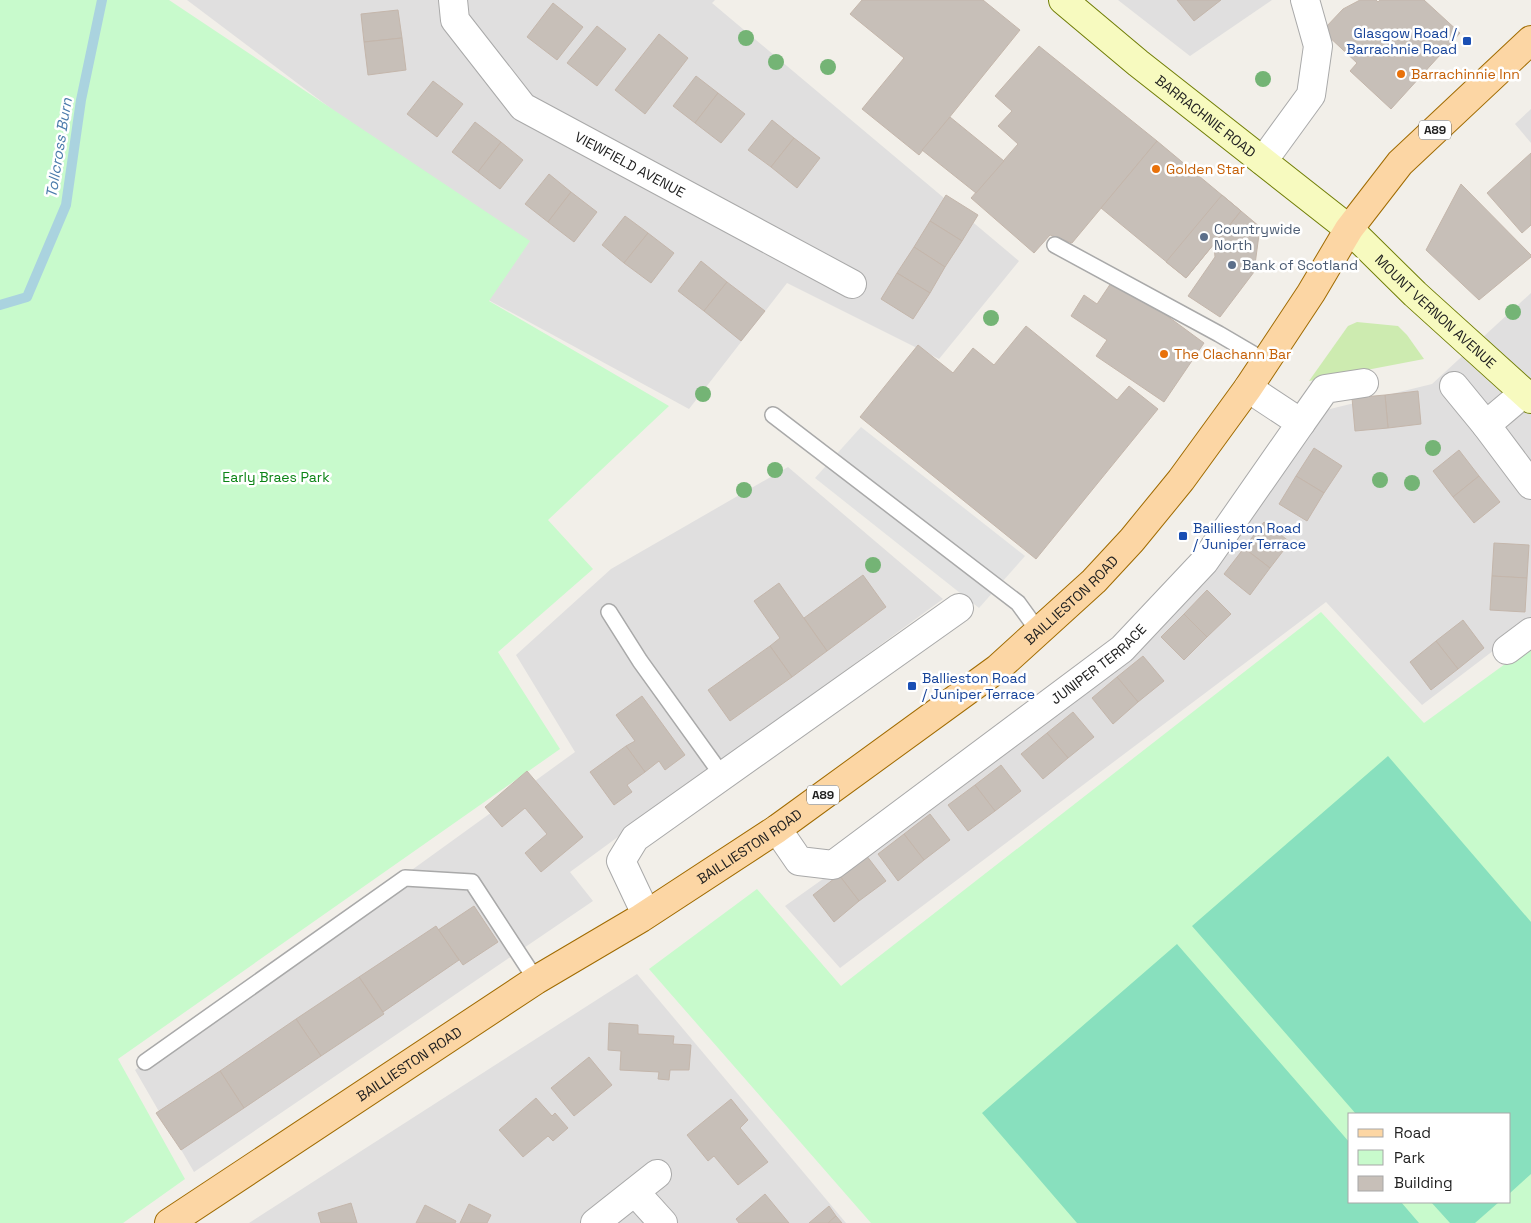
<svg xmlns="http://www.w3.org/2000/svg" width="1531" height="1223" font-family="'Space Grotesk',sans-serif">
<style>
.residential{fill:#e0dfdf}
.grass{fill:#cdebb0}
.park{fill:#c8facc;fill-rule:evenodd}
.pitch{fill:#88e0be}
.parking{fill:#e2e2e2}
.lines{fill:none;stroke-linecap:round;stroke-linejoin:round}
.stream{stroke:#aad3df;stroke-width:10}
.building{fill:#c7bfb8;stroke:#c4b6ab}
.service-casing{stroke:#a9a9a9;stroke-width:18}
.minor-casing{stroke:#a9a9a9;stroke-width:30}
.secondary-casing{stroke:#707d05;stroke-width:30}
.primary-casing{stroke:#a06b00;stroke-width:30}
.service{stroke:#fff;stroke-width:15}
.minor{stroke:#fff;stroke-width:28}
.secondary{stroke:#f7fabf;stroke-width:28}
.primary{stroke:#fcd6a4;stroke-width:28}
.tree{fill:#74b475}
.transit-dot{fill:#1a4fb4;stroke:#fff;stroke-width:2}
.food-dot{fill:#e8710a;stroke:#fff;stroke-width:2}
.service-dot{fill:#5c6f8a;stroke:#fff;stroke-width:2}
.labels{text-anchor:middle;stroke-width:5;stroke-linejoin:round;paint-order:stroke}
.shield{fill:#fff;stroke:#646464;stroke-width:1}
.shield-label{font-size:12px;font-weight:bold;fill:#222}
.transit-label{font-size:14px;fill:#164399;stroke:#fff;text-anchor:start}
.food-label{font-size:14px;fill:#c56008;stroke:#fff;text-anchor:start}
.street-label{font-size:14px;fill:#222;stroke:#fff}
.service-label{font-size:14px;fill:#4e5e75;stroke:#fff;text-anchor:start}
.park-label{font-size:14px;fill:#0c8416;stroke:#fff}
.water-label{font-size:15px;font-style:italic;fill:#4a7aab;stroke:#fff}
</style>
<rect width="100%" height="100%" fill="#f2efe9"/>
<g class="residential">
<path d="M 187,0 L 715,0 L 712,3 L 1019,261 L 939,359 L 787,283 L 689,409 L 448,278 L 488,227 Z"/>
<path d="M 1118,0 L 1272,0 L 1190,56 Z"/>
<path d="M 1531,109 L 1531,143 L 1515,124 Z"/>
<path d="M 1531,293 L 1531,622 L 1422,705 L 1326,602 L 840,968 L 785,906 L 1038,726 L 1152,634 L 1253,516 L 1326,410 L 1432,384 Z"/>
<path d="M 788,467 L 943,599 L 570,872 L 593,901 L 194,1172 L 135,1070 L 575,752 L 516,655 L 611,569 Z"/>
<path d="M 637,974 L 846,1223 L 249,1223 Z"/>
</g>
<path class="grass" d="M 1357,322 L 1398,326 L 1407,335 L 1424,359 L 1309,381 L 1348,326 Z"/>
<g class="park">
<path d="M 0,0 L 169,0 L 530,241 L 489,301 L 669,406 L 548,520 L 593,569 L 498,652 L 560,749 L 118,1059 L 185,1179 L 123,1223 L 0,1223 Z"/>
<path d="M 1321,612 L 1424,723 L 1531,645 L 1531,1223 L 871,1223 L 649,969 L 757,889 L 841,986 ZM 1350,1114 L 1510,1114 L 1510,1202 L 1350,1202 Z"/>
</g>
<g class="pitch">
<path d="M 1388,756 L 1531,922 L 1531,1174 L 1510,1193 L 1510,1114 L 1356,1114 L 1192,926 Z"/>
<path d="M 1177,944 L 1350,1143 L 1350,1202 L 1401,1202 L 1419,1223 L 1077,1223 L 982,1113 Z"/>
<path d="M 1431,1202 L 1499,1202 L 1475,1223 L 1450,1223 Z"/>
</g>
<path class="parking" d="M 861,427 L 1025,556 L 979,608 L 815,478 Z"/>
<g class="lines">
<path class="stream" d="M 0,305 L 27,297 L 66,205 L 81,100 L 102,0"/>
</g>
<g class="building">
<path d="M 862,0 L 983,0 L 1020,30 L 919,155 L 862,109 L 904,58 L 850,14 Z"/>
<path d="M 1177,0 L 1221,0 L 1194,21 Z"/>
<path d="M 1360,0 L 1376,0 L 1378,2 L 1380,0 L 1424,0 L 1460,33 L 1391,109 L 1350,71 L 1357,63 L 1326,34 L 1326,27 L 1343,9 Z"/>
<path d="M 553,3 L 583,27 L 557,60 L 527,37 Z"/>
<path d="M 398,10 L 402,38 L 364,42 L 361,14 Z"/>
<path d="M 597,26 L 626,49 L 597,86 L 567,63 Z"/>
<path d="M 659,34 L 688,58 L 645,114 L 615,90 Z"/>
<path d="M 402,38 L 406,70 L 368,75 L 364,42 Z"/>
<path d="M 1039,46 L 1157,141 L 1072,243 L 1050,235 L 1034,253 L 971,198 L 1018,144 L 998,126 L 1012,111 L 995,96 Z"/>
<path d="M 696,76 L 718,93 L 695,123 L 673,106 Z"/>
<path d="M 433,81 L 463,104 L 437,137 L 407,114 Z"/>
<path d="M 718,93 L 745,114 L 721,143 L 695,123 Z"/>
<path d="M 950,117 L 1004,161 L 976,193 L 922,150 Z"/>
<path d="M 772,120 L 794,138 L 771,167 L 748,150 Z"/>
<path d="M 475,122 L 501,142 L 478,172 L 452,152 Z"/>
<path d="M 794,138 L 820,158 L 797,188 L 771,167 Z"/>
<path d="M 1157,141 L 1241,211 L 1186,278 L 1101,208 Z"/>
<path d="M 501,142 L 523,160 L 500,189 L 478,172 Z"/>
<path d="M 1531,153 L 1531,225 L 1522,233 L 1487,193 Z"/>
<path d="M 549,174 L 571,192 L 548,222 L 525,204 Z"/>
<path d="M 1461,184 L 1531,255 L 1531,257 L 1479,300 L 1426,250 Z"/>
<path d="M 571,192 L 597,212 L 574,242 L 548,222 Z"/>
<path d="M 946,195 L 978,215 L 962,241 L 930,221 Z"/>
<path d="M 1222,195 L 1241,211 L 1186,278 L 1166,262 Z"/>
<path d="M 1241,211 L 1260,227 L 1254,272 L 1220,317 L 1188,296 L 1215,257 L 1214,245 Z"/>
<path d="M 625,216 L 648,233 L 624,263 L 602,245 Z"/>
<path d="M 930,221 L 962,241 L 945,267 L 914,247 Z"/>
<path d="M 648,233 L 674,253 L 651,283 L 624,263 Z"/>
<path d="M 914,247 L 945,267 L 930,293 L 897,273 Z"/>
<path d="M 701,261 L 727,282 L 704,311 L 678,291 Z"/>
<path d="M 897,273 L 930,293 L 913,319 L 881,299 Z"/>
<path d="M 727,282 L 765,311 L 741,341 L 704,311 Z"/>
<path d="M 1111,283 L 1140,296 L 1204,343 L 1164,402 L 1096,356 L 1107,340 L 1071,316 L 1084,295 L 1097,304 Z"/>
<path d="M 1026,326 L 1117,400 L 1129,386 L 1158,409 L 1036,559 L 860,417 L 918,345 L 953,373 L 973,348 L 994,365 Z"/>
<path d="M 1418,391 L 1421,424 L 1388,428 L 1385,395 Z"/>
<path d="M 1385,395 L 1388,428 L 1355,431 L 1352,398 Z"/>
<path d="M 1314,448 L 1342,466 L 1324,493 L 1296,476 Z"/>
<path d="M 1459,450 L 1479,476 L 1453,497 L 1433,471 Z"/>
<path d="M 1296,476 L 1324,493 L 1307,521 L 1279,504 Z"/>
<path d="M 1479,476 L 1500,502 L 1474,523 L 1453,497 Z"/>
<path d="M 1264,522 L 1290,542 L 1270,568 L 1244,548 Z"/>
<path d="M 1494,543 L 1529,545 L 1527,578 L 1492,576 Z"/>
<path d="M 1244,548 L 1270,568 L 1250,595 L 1224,574 Z"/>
<path d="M 863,575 L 886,607 L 827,651 L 804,618 Z"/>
<path d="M 1492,576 L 1527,578 L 1525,612 L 1490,610 Z"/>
<path d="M 779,583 L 827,651 L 792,677 L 770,646 L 780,638 L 754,601 Z"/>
<path d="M 1207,590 L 1231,614 L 1207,637 L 1184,614 Z"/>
<path d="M 1184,614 L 1207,637 L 1184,660 L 1161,637 Z"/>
<path d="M 1463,620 L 1484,648 L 1458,669 L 1436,641 Z"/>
<path d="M 1436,641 L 1458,669 L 1431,690 L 1410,662 Z"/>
<path d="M 770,646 L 792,677 L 730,721 L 708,690 Z"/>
<path d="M 1143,656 L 1164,681 L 1138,702 L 1117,677 Z"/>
<path d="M 1117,677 L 1138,702 L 1113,724 L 1092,698 Z"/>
<path d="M 642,696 L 685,755 L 665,770 L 659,761 L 645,772 L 626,746 L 635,741 L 616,715 Z"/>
<path d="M 1073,712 L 1094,737 L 1068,758 L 1047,733 Z"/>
<path d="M 1047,733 L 1068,758 L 1043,779 L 1021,754 Z"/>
<path d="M 626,746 L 645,772 L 627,785 L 632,792 L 614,805 L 590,772 Z"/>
<path d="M 1001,765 L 1021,791 L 995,811 L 975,785 Z"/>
<path d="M 527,771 L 583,837 L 541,872 L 525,853 L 547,834 L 525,808 L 502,827 L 485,807 Z"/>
<path d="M 975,785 L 995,811 L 968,831 L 948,805 Z"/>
<path d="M 930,814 L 950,840 L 924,860 L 904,834 Z"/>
<path d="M 904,834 L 924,860 L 898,881 L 878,854 Z"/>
<path d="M 866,855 L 886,881 L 859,901 L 839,875 Z"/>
<path d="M 839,875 L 859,901 L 834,922 L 813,895 Z"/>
<path d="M 474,906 L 498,942 L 463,965 L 438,930 Z"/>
<path d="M 436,926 L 459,960 L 383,1012 L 359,977 Z"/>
<path d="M 359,977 L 384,1014 L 321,1056 L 296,1019 Z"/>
<path d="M 296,1019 L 321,1056 L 244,1108 L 220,1071 Z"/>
<path d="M 609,1023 L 638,1025 L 638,1034 L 674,1036 L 673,1044 L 691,1045 L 689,1070 L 670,1070 L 669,1080 L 658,1079 L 659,1072 L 620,1070 L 621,1051 L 608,1050 Z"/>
<path d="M 589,1057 L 612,1085 L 574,1116 L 551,1088 Z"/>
<path d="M 220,1071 L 244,1108 L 181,1150 L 156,1113 Z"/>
<path d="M 536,1098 L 552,1116 L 555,1113 L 568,1128 L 553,1141 L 548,1136 L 523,1157 L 499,1130 Z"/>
<path d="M 731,1099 L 748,1120 L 740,1128 L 768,1162 L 738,1185 L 714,1156 L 708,1161 L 687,1135 Z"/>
<path d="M 765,1194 L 789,1223 L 739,1223 L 736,1219 Z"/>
<path d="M 351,1203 L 357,1223 L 321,1223 L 318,1213 Z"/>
<path d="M 469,1204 L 491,1215 L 487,1223 L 460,1223 Z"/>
<path d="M 425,1205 L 456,1221 L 455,1223 L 416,1223 Z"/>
<path d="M 829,1206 L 836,1216 L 828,1223 L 809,1223 Z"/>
<path d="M 836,1216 L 842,1223 L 828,1223 Z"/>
</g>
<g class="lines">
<defs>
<g id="service">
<path d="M 1055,245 L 1219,334 L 1265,361"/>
<path d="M 773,415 L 1018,603 L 1039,632"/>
<path d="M 609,612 L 640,661 L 722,775"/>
<path d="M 145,1062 L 405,878 L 472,882 L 536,980"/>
</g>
<g id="minor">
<path id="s1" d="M 453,0 L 455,20 L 523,107 L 852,284"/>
<path d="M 1263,161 L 1311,95 L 1318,46 L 1305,0"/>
<path d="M 1454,386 L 1486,425"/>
<path d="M 1524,393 L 1486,425 L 1531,485"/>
<path d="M 1301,423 L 1325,389 L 1364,383"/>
<path d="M 1507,650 L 1531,632"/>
<path id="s2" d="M 777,829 L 799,861 L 833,865 L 1122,649 L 1204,562 L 1301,423 L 1248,388"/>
<path d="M 646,914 L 621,861 L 635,838 L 959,608"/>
<path d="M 635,1192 L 663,1223"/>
<path d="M 595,1223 L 657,1174"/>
</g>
<g id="secondary">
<path id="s3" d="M 1063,0 L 1138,63 L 1349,229 L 1415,294 L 1531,399"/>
</g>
<g id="primary">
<path id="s4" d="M 169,1223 L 536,980 L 641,918 L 777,829 L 997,669 L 1094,581 L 1132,540 L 1181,480 L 1248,388 L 1311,293 L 1349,229 L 1400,163 L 1531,40"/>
</g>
</defs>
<use href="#service" class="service-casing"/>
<use href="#minor" class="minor-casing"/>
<use href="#secondary" class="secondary-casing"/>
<use href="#primary" class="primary-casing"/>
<use href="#service" class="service"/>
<use href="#minor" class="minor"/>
<use href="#secondary" class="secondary"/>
<use href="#primary" class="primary"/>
</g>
<g class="tree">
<circle cx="746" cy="38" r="8"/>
<circle cx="776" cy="62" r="8"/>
<circle cx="828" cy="67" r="8"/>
<circle cx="1263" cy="79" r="8"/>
<circle cx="1513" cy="312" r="8"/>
<circle cx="991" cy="318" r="8"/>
<circle cx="703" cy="394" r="8"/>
<circle cx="1433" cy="448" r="8"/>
<circle cx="775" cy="470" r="8"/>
<circle cx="1380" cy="480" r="8"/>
<circle cx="1412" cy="483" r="8"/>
<circle cx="744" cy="490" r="8"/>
<circle cx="873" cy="565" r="8"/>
</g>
<g class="transit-dot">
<rect x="1462" y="36" width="10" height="10" rx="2.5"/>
<rect x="1178" y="531" width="10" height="10" rx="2.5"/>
<rect x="907" y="681" width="10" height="10" rx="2.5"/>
</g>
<g class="food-dot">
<circle cx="1401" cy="74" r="5"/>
<circle cx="1156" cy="169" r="5"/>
<circle cx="1164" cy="354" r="5"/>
</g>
<g class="service-dot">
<circle cx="1204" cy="237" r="5"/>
<circle cx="1232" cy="265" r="5"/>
</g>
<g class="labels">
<g class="shield">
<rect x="1419" y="120.5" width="32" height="19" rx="4"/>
<rect x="807" y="785.5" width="32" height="19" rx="4"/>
</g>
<g class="shield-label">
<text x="1435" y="134">A89</text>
<text x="823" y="799">A89</text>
</g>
<g class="transit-label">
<text x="1457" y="38" text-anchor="end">Glasgow Road /<tspan x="1457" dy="16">Barrachnie Road</tspan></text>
<text x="1193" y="533">Baillieston Road<tspan x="1193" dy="16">/ Juniper Terrace</tspan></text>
<text x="922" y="683">Ballieston Road<tspan x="922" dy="16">/ Juniper Terrace</tspan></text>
</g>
<g class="food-label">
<text x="1411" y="79">Barrachinnie Inn</text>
<text x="1166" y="174">Golden Star</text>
<text x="1174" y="359">The Clachann Bar</text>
</g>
<g class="street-label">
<text dy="5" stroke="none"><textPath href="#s3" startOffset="184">BARRACHNIE ROAD</textPath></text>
<text dy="5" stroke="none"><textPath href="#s1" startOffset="252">VIEWFIELD AVENUE</textPath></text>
<text dy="5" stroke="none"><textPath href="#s3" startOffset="486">MOUNT VERNON AVENUE</textPath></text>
<text dy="5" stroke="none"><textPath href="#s4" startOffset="1098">BAILLIESTON ROAD</textPath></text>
<text dy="5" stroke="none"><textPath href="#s2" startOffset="406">JUNIPER TERRACE</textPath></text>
<text dy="5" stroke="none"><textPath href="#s4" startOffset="692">BAILLIESTON ROAD</textPath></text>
<text dy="5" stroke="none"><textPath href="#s4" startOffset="288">BAILLIESTON ROAD</textPath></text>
</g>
<g class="service-label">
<text x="1214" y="234">Countrywide<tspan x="1214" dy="16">North</tspan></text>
<text x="1242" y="270">Bank of Scotland</text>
</g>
<g class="park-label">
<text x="276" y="482">Early Braes Park</text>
</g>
<g class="water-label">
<text transform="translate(59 148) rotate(-81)" y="5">Tollcross Burn</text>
</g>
</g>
<rect x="1348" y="1113" width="162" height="90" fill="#ffffff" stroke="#a7a7a7"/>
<rect x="1358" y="1129" width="25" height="8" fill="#fcd6a4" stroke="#a7a7a7"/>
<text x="1394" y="1138" font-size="15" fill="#222222">Road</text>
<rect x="1358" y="1150" width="25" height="15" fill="#c8facc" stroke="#a7a7a7"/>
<text x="1394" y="1163" font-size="15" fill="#222222">Park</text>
<rect x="1358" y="1176" width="25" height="15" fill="#c7bfb8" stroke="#a7a7a7"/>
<text x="1394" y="1188" font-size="15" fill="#222222">Building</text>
</svg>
